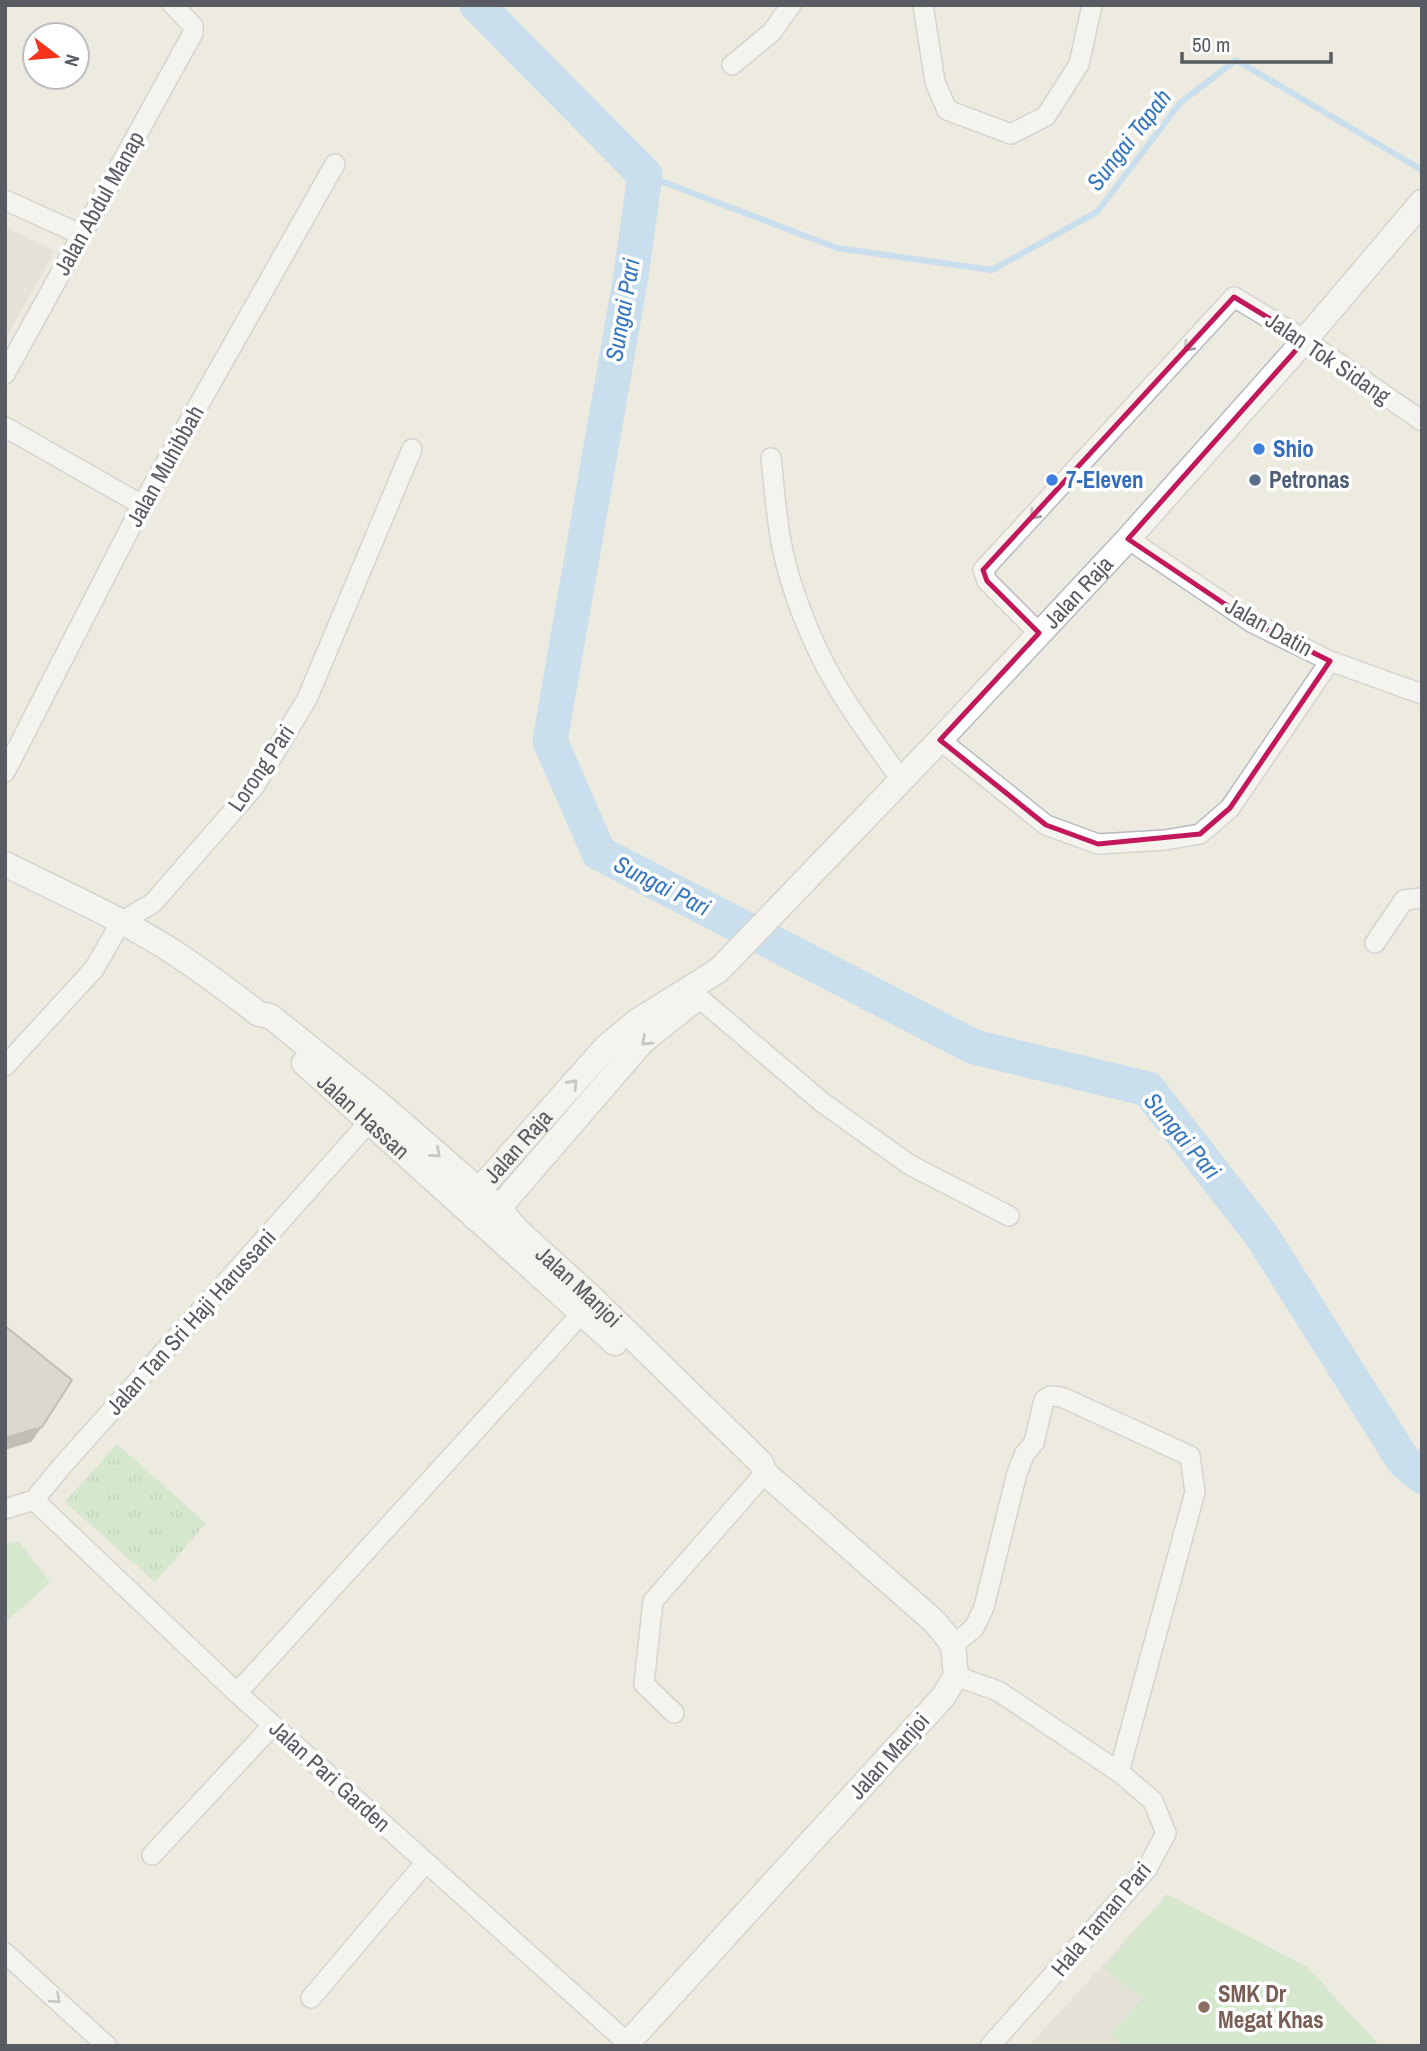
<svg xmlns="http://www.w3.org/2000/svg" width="1427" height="2051" font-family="'Archivo Narrow',sans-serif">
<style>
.education{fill:#dcd9ce}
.grass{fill:url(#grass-tufts)}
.green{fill:#b9e7ba}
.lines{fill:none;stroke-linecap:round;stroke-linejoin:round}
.stream{stroke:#9dd2ff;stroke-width:6}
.river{stroke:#9dd2ff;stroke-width:35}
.minor-casing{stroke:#b7bac0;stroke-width:22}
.tertiary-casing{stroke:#b7bac0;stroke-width:27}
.minor{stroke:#fff;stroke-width:19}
.tertiary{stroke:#fff;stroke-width:24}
.shaded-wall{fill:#8c8984}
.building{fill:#c8c4bc;stroke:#8c8984;stroke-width:2}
.oneway{stroke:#9b9da1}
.marked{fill:none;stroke:#c2185b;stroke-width:5;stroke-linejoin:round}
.shop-dot{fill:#3f7fe0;stroke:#fff;stroke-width:2.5}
.service-dot{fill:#5c6f8a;stroke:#fff;stroke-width:2.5}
.education-dot{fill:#8d6e63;stroke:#fff;stroke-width:2.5}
.labels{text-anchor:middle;stroke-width:7;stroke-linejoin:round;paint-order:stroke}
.street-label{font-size:23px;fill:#585c62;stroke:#fff}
.shop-label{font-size:23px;font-weight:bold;fill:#366cbe;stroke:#fff;text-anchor:start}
.service-label{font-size:23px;font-weight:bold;fill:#4e5e75;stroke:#fff;text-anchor:start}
.education-label{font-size:23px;font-weight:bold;fill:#785e54;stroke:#fff;text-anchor:start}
.water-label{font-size:24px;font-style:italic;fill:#3677c1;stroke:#fff}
</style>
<defs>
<pattern id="grass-tufts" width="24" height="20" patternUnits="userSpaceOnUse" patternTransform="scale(1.75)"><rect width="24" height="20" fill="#b9e7ba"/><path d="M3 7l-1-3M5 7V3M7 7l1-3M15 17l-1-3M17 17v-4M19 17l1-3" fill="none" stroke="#99be9b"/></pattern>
</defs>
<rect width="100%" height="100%" fill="#edeadf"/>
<g class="education">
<path d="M 5,227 L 55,251 L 5,339 Z"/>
<path d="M 1167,1894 L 1307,1967 L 1380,2046 L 1029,2046 Z"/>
</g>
<path class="grass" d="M 117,1444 L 206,1523 L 155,1582 L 65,1502 Z"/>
<g class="green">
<path d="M 19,1542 L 50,1582 L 5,1623 L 5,1545 Z"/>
<path d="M 1167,1894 L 1307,1967 L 1380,2046 L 1123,2046 L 1110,2034 L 1142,1999 L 1104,1968 Z"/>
</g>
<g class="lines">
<path class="stream" d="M 645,175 L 837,248 L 992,270 L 1097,212 L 1180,103 L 1236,60 L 1422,170"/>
<path class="river" d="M 477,5 L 645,175 L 631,275 L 550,741 L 599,853 L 974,1047 L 1148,1089 L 1262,1236 L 1403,1460 L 1422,1476"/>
<defs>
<g id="minor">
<path d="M 923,5 L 935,82 L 947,110 L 1011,134 L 1046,116 L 1079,64 L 1092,5"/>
<path d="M 732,65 L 772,32 L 791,5"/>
<path d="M 5,200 L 82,235"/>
<path d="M 5,374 L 193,33 L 193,26 L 173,5"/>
<path d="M 5,427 L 142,505"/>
<path d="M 771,458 C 775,493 777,530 786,564 C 797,607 819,659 843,696 C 861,725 882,752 901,780"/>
<path d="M 1128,539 L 1253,623 L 1330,661 L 1422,694"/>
<path d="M 1039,633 L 987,581 L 983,570 L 1234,297 L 1305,340 L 1422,421"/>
<path d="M 940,740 L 1046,825 L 1098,844 L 1165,840 L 1200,834 L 1230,808 L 1330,661"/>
<path d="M 5,772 L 142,505 L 335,164"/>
<path d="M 1375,943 L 1404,900 L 1422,898"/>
<path d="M 698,997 L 823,1103 L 910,1165 L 1009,1216"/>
<path d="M 5,1066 L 94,969 L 121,922 L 153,903 L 254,787 L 307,699 L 412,449"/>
<path d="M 34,1500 L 237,1693 L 631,2046"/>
<path d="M 5,1509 L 34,1500 L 62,1466 L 369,1122"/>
<path d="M 953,1645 L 974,1628 L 984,1607 L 1017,1473 L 1025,1453 L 1034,1443 L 1044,1400 C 1050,1394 1056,1396 1064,1398 L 1190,1456 L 1195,1492 L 1119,1772"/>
<path d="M 956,1676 L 998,1691 L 1119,1772 L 1153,1801 L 1166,1833 L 1147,1869 L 990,2046"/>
<path d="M 237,1693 L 582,1313"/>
<path d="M 674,1713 L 644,1684 L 653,1601 L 765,1473"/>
<path d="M 152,1855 L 273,1725"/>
<path d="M 5,1953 L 107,2046"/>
<path d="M 311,1998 L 426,1862"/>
</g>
<g id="tertiary">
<path id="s1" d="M 5,864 C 59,891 116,916 167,948 C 199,968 229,991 259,1014 L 270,1016 L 381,1105 L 499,1208 L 517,1230 L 591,1297 L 761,1463 L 765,1473 L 936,1623 L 953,1645 L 956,1676 L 943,1697 L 625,2046"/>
<path id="s2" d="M 304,1063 L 615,1343"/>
<path d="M 484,1214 L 499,1208 L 643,1041 L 692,1002"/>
<path id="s3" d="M 474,1217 L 479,1190 L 606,1047 L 636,1022 L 719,970 L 940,740 L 1128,539 L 1305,340 L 1422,202"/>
</g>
</defs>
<use href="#minor" class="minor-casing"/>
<use href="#tertiary" class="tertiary-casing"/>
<use href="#minor" class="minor"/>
<use href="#tertiary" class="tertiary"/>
</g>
<path class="shaded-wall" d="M 42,1427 L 31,1442 L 5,1450 L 5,1438 Z"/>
<path class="building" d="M 5,1326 L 72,1380 L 42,1427 L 5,1438 Z"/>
<defs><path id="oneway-chevron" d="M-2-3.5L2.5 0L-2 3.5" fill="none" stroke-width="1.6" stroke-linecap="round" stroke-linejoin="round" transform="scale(1.75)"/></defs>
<g class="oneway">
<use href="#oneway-chevron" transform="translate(1188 347) rotate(133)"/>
<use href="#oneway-chevron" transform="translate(1034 515) rotate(133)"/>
<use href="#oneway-chevron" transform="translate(646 1041) rotate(137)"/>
<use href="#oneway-chevron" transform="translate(573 1084) rotate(-48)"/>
<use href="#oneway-chevron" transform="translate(436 1153) rotate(41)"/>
<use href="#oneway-chevron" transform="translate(56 1999) rotate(42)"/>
</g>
<path d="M0 0H1427V2051H0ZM 1234,297 L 1305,340 L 1128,539 L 1253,623 L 1330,661 L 1230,808 L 1200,834 L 1098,844 L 1046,825 L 940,740 L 1039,633 L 987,581 L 983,570 Z" fill="#edeadf" fill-opacity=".55" fill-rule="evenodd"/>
<path class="marked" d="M 1234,297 L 1305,340 L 1128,539 L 1253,623 L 1330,661 L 1230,808 L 1200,834 L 1098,844 L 1046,825 L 940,740 L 1039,633 L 987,581 L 983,570 Z"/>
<g class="shop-dot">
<circle cx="1259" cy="449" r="7"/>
<circle cx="1052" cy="480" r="7"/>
</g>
<circle class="service-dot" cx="1255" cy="480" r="7"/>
<circle class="education-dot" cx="1204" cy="2007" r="7"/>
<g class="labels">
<g class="street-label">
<text transform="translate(99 203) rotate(-61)" y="8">Jalan Abdul Manap</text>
<text transform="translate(1328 358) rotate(34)" y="8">Jalan Tok Sidang</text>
<text transform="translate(165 466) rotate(-61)" y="8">Jalan Muhibbah</text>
<text dy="8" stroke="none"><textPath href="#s3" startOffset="877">Jalan Raja</textPath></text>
<text transform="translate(1269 627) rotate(29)" y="8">Jalan Datin</text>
<text transform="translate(261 768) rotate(-56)" y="8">Lorong Pari</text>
<text dy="8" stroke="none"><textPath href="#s2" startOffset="80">Jalan Hassan</textPath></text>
<text dy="8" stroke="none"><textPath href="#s3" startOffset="86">Jalan Raja</textPath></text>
<text dy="8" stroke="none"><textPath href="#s1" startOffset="718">Jalan Manjoi</textPath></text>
<text transform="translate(191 1322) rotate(-48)" y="8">Jalan Tan Sri Haji Harussani</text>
<text transform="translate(889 1756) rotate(-48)" y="8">Jalan Manjoi</text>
<text transform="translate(330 1776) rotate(42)" y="8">Jalan Pari Garden</text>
<text transform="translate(1101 1919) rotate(-50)" y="8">Hala Taman Pari</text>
</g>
<g class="shop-label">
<text x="1273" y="457">Shio</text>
<text x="1066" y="488">7-Eleven</text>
</g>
<g class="service-label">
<text x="1269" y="488">Petronas</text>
</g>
<g class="education-label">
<text x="1218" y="2002">SMK Dr<tspan x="1218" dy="26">Megat Khas</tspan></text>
</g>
<g class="water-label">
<text transform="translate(1129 140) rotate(-52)" y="8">Sungai Tapah</text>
<text transform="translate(623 310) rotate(-80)" y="8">Sungai Pari</text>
<text transform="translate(662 886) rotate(27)" y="8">Sungai Pari</text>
<text transform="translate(1182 1136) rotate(50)" y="8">Sungai Pari</text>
</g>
</g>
<rect width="1427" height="2051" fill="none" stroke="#585c62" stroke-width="14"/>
<g transform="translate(56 56) rotate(106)"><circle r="33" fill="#ffffff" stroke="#bcbec0" stroke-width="2"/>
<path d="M0-5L12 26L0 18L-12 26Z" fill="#f5331d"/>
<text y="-10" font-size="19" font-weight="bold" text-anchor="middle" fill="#585c62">N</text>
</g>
<path d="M1182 52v10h149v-10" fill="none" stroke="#585c62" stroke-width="3.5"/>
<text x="1192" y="52" font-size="21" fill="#585c62" stroke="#ffffff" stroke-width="5" paint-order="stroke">50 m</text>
</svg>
